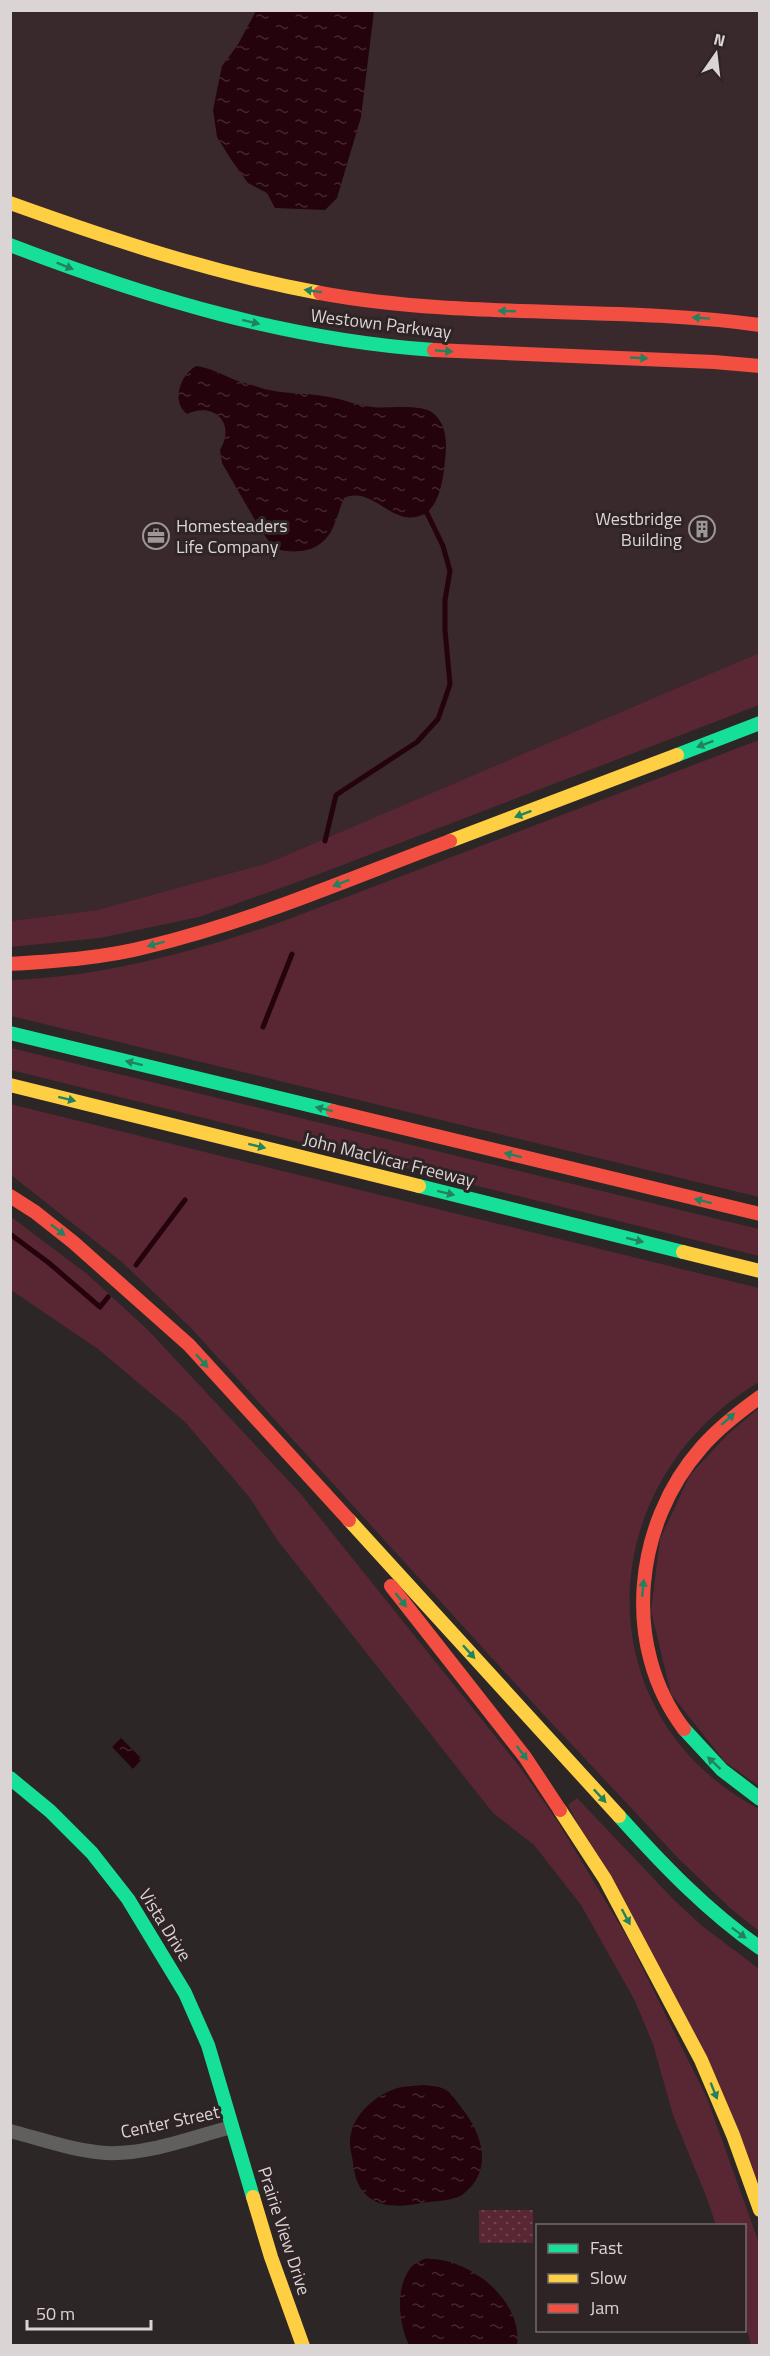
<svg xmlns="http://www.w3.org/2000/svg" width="770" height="2356" font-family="'Titillium Web',sans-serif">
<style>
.built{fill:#39292c}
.grass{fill:#592633}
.park{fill:url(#park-dots)}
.water{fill:url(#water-ripples)}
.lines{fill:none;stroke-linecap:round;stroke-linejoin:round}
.stream{stroke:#25030c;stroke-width:5}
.street{stroke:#615e5e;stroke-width:14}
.fast{stroke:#16e098;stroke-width:14}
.slow{stroke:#ffcf43;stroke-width:14}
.jam{stroke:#f24e42;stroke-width:14}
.oneway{fill:#22825f}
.labels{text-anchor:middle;stroke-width:6;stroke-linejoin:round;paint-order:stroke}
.street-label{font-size:18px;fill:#dbd4d5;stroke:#2e2426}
.poi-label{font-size:18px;fill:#dbd4d5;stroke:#2e2426;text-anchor:end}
</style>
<defs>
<pattern id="park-dots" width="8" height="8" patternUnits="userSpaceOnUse" patternTransform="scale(1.5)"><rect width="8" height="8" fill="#592633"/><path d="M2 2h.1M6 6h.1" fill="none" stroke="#704550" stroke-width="1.8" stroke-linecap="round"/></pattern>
<pattern id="water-ripples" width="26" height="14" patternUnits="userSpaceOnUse" patternTransform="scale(1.5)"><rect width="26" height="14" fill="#25030c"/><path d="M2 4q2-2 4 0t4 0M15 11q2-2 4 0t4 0" fill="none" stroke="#44272e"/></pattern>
</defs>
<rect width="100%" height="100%" fill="#2c2627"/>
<path class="built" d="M 10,11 L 759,11 L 759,653 L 268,863 L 97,910 L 11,921 Z"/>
<g class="grass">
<path d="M 759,653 L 759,705 L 306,879 L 199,917 L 100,938 L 11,947 L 11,921 L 97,910 L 268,863 Z"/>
<path d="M 759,740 L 759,1197 L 11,1016 L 11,980 C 102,977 192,952 278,923 Z"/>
<path d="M 11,1048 L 759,1229 L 759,1256 L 11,1070 Z"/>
<path d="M 10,1104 L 759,1288 L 759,1382 C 591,1482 582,1715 759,1809 L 759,1931 L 730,1908 L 679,1859 L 543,1714 L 191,1328 L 123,1263 L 11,1175 Z"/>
<path d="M 10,1216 L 87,1274 L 148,1330 L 300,1493 L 519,1766 L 558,1822 L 627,1937 L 707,2098 L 759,2243 L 759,2345 L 751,2345 L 745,2322 L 744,2226 L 716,2225 L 706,2196 L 673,2115 L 653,2044 L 635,2001 L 581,1905 L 534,1845 L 493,1813 L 278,1541 L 250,1498 L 185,1422 L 98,1349 L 11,1290 Z"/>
<path d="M 759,1408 L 759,1786 L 725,1762 L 671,1694 L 651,1611 L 660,1539 L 690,1475 L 727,1435 Z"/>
<path d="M 577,1798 L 673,1899 L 701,1925 L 759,1969 L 759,2185 L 568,1805 Z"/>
</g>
<rect class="park" x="479" y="2210" width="54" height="33"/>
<g class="water">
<path d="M 256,11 L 374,11 L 361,117 L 337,198 L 325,210 L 275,208 L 267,193 L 248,183 L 230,158 L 217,137 L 213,110 L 222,66 L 237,46 Z"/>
<path d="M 196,366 C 212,368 224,376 238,381 C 247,384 256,386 264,389 C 284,394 303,393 323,396 C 340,398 355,405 372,407 C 388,409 423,403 434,414 C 450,428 446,451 444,470 C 442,484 438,507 424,514 C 393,530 374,485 344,498 C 340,507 338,516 334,525 C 324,551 300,555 275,549 L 262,532 L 222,463 L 220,450 C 236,424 215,401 187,414 C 171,402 180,375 196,366 Z"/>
<path d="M 121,1738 L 142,1759 L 133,1769 L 112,1747 Z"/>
<path d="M 424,2085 C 429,2086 437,2086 442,2088 C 451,2091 455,2100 461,2107 C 482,2133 495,2171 462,2195 C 453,2201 433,2201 422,2203 C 408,2206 386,2208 373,2200 C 359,2192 354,2177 353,2162 C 352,2156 350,2150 350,2144 C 349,2118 373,2096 397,2088 C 405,2086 415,2086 424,2085 Z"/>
<path d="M 424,2259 C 467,2256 523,2299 517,2345 L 409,2345 C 399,2324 395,2291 409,2270 C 412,2264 419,2262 424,2259 Z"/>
</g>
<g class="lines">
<g class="stream">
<path d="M 325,841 L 336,795 L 417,742 L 438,719 L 444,702 L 450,684 L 445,630 L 445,600 L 450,571 L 443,546 L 427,513 L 422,510"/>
<path d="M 263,1027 L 292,954"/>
<path d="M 10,1234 L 49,1263 L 100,1307 L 108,1297"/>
<path d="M 136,1265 L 185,1200"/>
</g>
<path class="street" d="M 10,2131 C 41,2139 74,2151 106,2153 C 148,2155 192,2137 232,2127"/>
<g class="fast">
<path d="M 10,245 C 148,298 287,340 434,350"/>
<path d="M 677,755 L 760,723"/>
<path d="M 10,1033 L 333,1111"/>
<path d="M 419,1186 L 683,1252"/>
<path d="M 684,1729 L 722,1770 L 760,1799"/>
<path d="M 10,1778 L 50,1811 L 92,1853 L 128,1899 L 185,1993 L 208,2045 L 253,2197"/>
<path d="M 619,1816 C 662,1864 707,1911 760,1948"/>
</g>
<g class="slow">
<path d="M 10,203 C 113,240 212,273 320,293"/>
<path d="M 450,841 L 677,755"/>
<path d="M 10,1085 L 419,1186"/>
<path d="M 683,1252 L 760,1271"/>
<path d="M 349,1520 L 619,1816"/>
<path d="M 560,1810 L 605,1879 L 701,2060 L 733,2135 L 760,2210"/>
<path d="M 253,2197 L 271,2257 L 303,2346"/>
</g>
<g class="jam">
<path d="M 320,293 C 466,320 614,305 760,325"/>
<path d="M 434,350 L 714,362 L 760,366"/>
<path d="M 10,964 C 56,961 105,958 150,946 C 253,921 351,878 450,841"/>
<path d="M 333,1111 L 760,1214"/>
<path d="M 10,1196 L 35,1212 L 73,1242 L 189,1345 L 349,1520"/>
<path d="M 391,1586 L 525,1757 L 560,1810"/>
<path d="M 684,1729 C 621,1646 634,1524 701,1448 C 718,1428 739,1412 760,1397"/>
</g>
</g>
<defs><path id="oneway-solid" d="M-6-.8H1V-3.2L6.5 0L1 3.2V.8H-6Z" transform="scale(1.5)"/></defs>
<g class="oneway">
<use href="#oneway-solid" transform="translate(65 266) rotate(22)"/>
<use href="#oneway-solid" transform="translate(313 291) rotate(-171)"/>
<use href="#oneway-solid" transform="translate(507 311) rotate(-178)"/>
<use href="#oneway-solid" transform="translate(701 318) rotate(-176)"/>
<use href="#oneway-solid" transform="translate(251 322) rotate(14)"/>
<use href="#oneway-solid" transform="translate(444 351) rotate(4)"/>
<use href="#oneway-solid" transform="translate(639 358) rotate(3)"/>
<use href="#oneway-solid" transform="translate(705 744) rotate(159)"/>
<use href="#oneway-solid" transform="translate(523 814) rotate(159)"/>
<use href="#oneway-solid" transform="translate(341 883) rotate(159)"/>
<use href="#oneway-solid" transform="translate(156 944) rotate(165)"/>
<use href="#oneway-solid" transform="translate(134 1063) rotate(-166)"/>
<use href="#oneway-solid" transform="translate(67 1099) rotate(14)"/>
<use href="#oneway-solid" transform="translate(324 1109) rotate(-166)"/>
<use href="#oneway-solid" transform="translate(257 1146) rotate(14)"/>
<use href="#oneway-solid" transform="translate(513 1155) rotate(-166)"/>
<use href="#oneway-solid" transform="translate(446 1193) rotate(14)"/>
<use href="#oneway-solid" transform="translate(703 1201) rotate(-166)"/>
<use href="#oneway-solid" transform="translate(58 1230) rotate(38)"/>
<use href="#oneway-solid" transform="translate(635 1240) rotate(14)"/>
<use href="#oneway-solid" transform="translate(202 1361) rotate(48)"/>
<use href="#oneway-solid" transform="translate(728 1419) rotate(-41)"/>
<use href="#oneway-solid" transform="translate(643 1588) rotate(-85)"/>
<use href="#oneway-solid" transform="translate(401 1600) rotate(52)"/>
<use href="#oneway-solid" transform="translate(469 1652) rotate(48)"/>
<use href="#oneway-solid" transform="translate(522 1753) rotate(53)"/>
<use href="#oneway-solid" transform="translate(714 1763) rotate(-137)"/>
<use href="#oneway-solid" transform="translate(600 1796) rotate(47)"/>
<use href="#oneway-solid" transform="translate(626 1917) rotate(62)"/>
<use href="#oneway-solid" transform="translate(739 1933) rotate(37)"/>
<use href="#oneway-solid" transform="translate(714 2091) rotate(68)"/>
</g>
<defs>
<symbol id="building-ring" viewBox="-11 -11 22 22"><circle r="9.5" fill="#2e2426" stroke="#9e9798" stroke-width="1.5"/><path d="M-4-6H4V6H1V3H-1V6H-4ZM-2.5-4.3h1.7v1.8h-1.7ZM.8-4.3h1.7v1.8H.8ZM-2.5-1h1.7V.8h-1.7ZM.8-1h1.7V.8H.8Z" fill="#9e9798"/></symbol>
<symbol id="office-ring" viewBox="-11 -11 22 22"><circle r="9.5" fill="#2e2426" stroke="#9e9798" stroke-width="1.5"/><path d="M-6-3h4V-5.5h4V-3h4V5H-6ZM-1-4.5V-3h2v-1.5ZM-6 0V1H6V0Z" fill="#9e9798"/></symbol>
</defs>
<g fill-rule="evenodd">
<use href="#building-ring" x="687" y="514" width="30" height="30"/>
<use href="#office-ring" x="141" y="521" width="30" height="30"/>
</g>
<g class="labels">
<g class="street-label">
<text transform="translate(381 324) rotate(7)" y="6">Westown Parkway</text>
<text transform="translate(389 1160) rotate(14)" y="6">John MacVicar Freeway</text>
<text transform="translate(165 1925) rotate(58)" y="6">Vista Drive</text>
<text transform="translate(170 2122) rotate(-12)" y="6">Center Street</text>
<text transform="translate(284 2231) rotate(72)" y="6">Prairie View Drive</text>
</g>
<g class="poi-label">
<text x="682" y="525">Westbridge<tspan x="682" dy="21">Building</tspan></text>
<text x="176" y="532" text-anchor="start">Homesteaders<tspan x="176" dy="21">Life Company</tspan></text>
</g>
</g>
<rect width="770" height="2356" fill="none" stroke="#dbd4d5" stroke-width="24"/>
<rect x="536" y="2224" width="210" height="108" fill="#2e2426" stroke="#736a6c" stroke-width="1.5"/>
<rect x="548" y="2244" width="30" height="9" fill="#16e098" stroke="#736a6c" stroke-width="1.5"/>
<text x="590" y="2254" font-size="18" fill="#dbd4d5">Fast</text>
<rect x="548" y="2274" width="30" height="9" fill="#ffcf43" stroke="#736a6c" stroke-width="1.5"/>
<text x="590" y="2284" font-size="18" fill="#dbd4d5">Slow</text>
<rect x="548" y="2304" width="30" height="9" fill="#f24e42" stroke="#736a6c" stroke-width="1.5"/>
<text x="590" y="2314" font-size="18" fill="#dbd4d5">Jam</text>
<g transform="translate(716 54) rotate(14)" stroke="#2e2426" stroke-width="4.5" paint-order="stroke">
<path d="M0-4.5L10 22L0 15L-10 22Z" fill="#dbd4d5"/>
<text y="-9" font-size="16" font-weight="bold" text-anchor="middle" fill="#dbd4d5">N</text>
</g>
<path d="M27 2320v9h124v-9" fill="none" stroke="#dbd4d5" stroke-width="3"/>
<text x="36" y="2320" font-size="18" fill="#dbd4d5" stroke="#2e2426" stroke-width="4.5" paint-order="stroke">50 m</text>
</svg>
